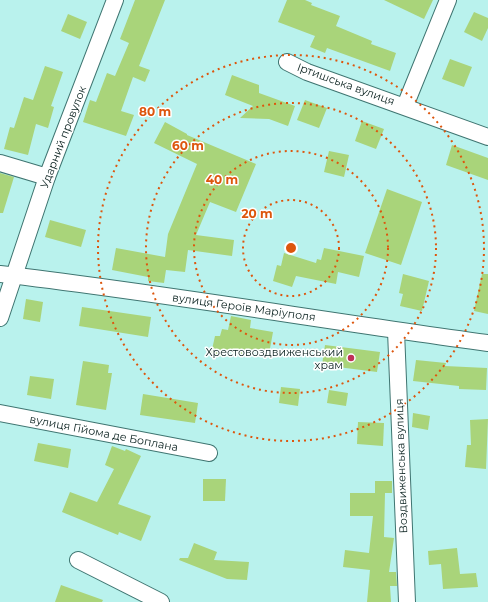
<svg xmlns="http://www.w3.org/2000/svg" width="488" height="602" font-family="Montserrat,sans-serif">
<style>
.building{fill:#a9d47a}
.lines{fill:none;stroke-linecap:round;stroke-linejoin:round}
.minor-casing{stroke:#3f7571;stroke-width:18}
.minor{stroke:#fff;stroke-width:16}
.ring{fill:none;stroke:#dd560d;stroke-width:2;stroke-dasharray:2 4}
.poi-dot{fill:#bf3057;stroke:#fff;stroke-width:1.5}
.labels{text-anchor:middle;stroke-width:3;stroke-linejoin:round;paint-order:stroke}
.street-label{font-size:11px;fill:#09201e;stroke:#fff}
.poi-label{font-size:11px;fill:#09201e;stroke:#fff;text-anchor:end}
.centre{fill:#dd560d;stroke:#fff;stroke-width:2}
.ring-label{font-size:12px;text-anchor:middle;font-weight:bold;fill:#dd560d;stroke:#fff;stroke-width:3;stroke-linejoin:round;paint-order:stroke}
</style>
<rect width="100%" height="100%" fill="#b9f2ed"/>
<g class="building">
<path d="M 135,0 L 165,0 L 139,66 L 150,70 L 145,82 L 133,77 L 121,111 L 134,115 L 126,136 L 83,122 L 90,100 L 96,102 L 107,73 L 115,76 L 129,43 L 120,39 Z"/>
<path d="M 287,0 L 305,0 L 312,3 L 311,5 L 340,16 L 336,26 L 372,41 L 371,44 L 396,53 L 390,71 L 327,48 L 325,53 L 310,47 L 315,36 L 278,22 Z"/>
<path d="M 384,0 L 433,0 L 424,19 Z"/>
<path d="M 474,12 L 488,18 L 488,28 L 482,41 L 464,32 Z"/>
<path d="M 68,14 L 87,22 L 80,39 L 61,31 Z"/>
<path d="M 450,59 L 472,67 L 464,87 L 442,79 Z"/>
<path d="M 45,66 L 63,72 L 51,106 L 54,107 L 48,128 L 36,124 L 28,155 L 4,149 L 10,127 L 14,128 L 24,97 L 33,100 Z"/>
<path d="M 232,75 L 259,85 L 259,93 L 295,106 L 288,126 L 269,119 L 240,118 L 253,106 L 225,95 Z"/>
<path d="M 305,100 L 327,108 L 319,128 L 297,120 Z"/>
<path d="M 362,121 L 384,129 L 376,149 L 355,141 Z"/>
<path d="M 165,122 L 187,134 L 187,135 L 256,164 L 236,212 L 210,202 L 196,235 L 234,240 L 232,256 L 188,250 L 185,272 L 166,270 L 164,283 L 148,281 L 148,277 L 112,270 L 116,248 L 165,257 L 168,234 L 197,164 L 154,143 Z"/>
<path d="M 452,145 L 488,158 L 488,180 L 446,165 Z"/>
<path d="M 329,151 L 349,155 L 344,177 L 324,172 Z"/>
<path d="M 0,173 L 14,177 L 3,213 L 0,213 Z"/>
<path d="M 387,189 L 422,202 L 401,265 L 365,253 Z"/>
<path d="M 50,220 L 86,230 L 81,247 L 45,237 Z"/>
<path d="M 324,248 L 364,256 L 359,277 L 338,272 L 336,284 L 296,276 L 292,287 L 273,281 L 277,265 L 281,266 L 284,253 L 316,263 L 317,259 L 321,260 Z"/>
<path d="M 403,274 L 429,281 L 422,311 L 400,306 L 403,294 L 399,293 Z"/>
<path d="M 482,274 L 488,274 L 488,314 L 474,311 Z"/>
<path d="M 26,299 L 43,302 L 40,322 L 23,319 Z"/>
<path d="M 82,307 L 151,317 L 148,337 L 79,326 Z"/>
<path d="M 231,316 L 251,320 L 250,328 L 273,332 L 269,354 L 245,350 L 245,355 L 225,351 L 224,357 L 211,354 L 215,336 L 220,336 L 222,329 L 228,330 Z"/>
<path d="M 325,345 L 380,352 L 377,372 L 322,365 Z"/>
<path d="M 416,360 L 446,363 L 445,366 L 487,368 L 486,390 L 459,389 L 459,386 L 413,381 Z"/>
<path d="M 83,361 L 109,365 L 108,373 L 112,373 L 106,410 L 76,405 Z"/>
<path d="M 30,376 L 54,379 L 51,399 L 27,395 Z"/>
<path d="M 281,387 L 300,389 L 298,406 L 279,403 Z"/>
<path d="M 329,390 L 348,393 L 346,406 L 327,403 Z"/>
<path d="M 143,394 L 198,403 L 195,423 L 140,415 Z"/>
<path d="M 413,413 L 430,416 L 428,430 L 412,427 Z"/>
<path d="M 488,419 L 486,469 L 465,467 L 467,445 L 471,445 L 470,420 Z"/>
<path d="M 358,422 L 384,423 L 383,446 L 357,444 Z"/>
<path d="M 38,443 L 71,449 L 68,468 L 34,461 Z"/>
<path d="M 112,446 L 125,451 L 126,449 L 141,456 L 118,504 L 151,516 L 141,541 L 119,532 L 118,535 L 62,512 L 70,492 L 97,502 L 114,469 L 105,465 Z"/>
<path d="M 203,479 L 226,479 L 225,501 L 203,501 Z"/>
<path d="M 375,481 L 392,481 L 392,493 L 385,493 L 384,537 L 394,538 L 389,572 L 396,572 L 397,586 L 390,586 L 391,602 L 367,602 L 370,570 L 343,567 L 345,550 L 369,553 L 373,516 L 350,516 L 350,493 L 375,493 Z"/>
<path d="M 194,543 L 217,552 L 214,560 L 249,562 L 247,580 L 227,579 L 179,560 L 180,558 L 188,558 Z"/>
<path d="M 457,548 L 460,574 L 476,573 L 478,587 L 443,589 L 441,564 L 429,565 L 428,551 Z"/>
<path d="M 61,585 L 103,600 L 102,602 L 55,602 Z"/>
</g>
<g class="lines">
<defs>
<g id="minor">
<path d="M 287,62 L 307,72 L 488,137"/>
<path d="M 405,106 L 448,0"/>
<path d="M 0,163 L 47,177"/>
<path d="M 0,274 C 163,293 325,321 488,343"/>
<path d="M 0,318 L 47,177 L 115,0"/>
<path d="M 396,331 L 407,602"/>
<path d="M 0,413 L 209,453"/>
<path d="M 78,560 L 161,602"/>
</g>
</defs>
<use href="#minor" class="minor-casing"/>
<use href="#minor" class="minor"/>
</g>
<g class="ring">
<circle cx="291" cy="248" r="48"/>
<circle cx="291" cy="248" r="97"/>
<circle cx="291" cy="248" r="145"/>
<circle cx="291" cy="248" r="193"/>
</g>
<circle class="poi-dot" cx="351" cy="358" r="4"/>
<g class="labels">
<g class="street-label">
<text transform="translate(346 84) rotate(20)" y="4">Іртишська вулиця</text>
<text transform="translate(63 137) rotate(-69)" y="4">Ударний провулок</text>
<text transform="translate(244 307) rotate(8)" y="4">вулиця Героїв Маріуполя</text>
<text transform="translate(104 433) rotate(11)" y="4">вулиця Гійома де Боплана</text>
<text transform="translate(401 466) rotate(-92)" y="4">Воздвиженська вулиця</text>
</g>
<g class="poi-label">
<text x="343" y="356">Хрестовоздвиженський<tspan x="343" dy="13">храм</tspan></text>
</g>
</g>
<circle cx="291" cy="248" r="6" class="centre"/>
<g class="ring-label">
<text x="155" y="116">80 m</text>
<text x="188" y="150">60 m</text>
<text x="222" y="184">40 m</text>
<text x="257" y="218">20 m</text>
</g>
</svg>
